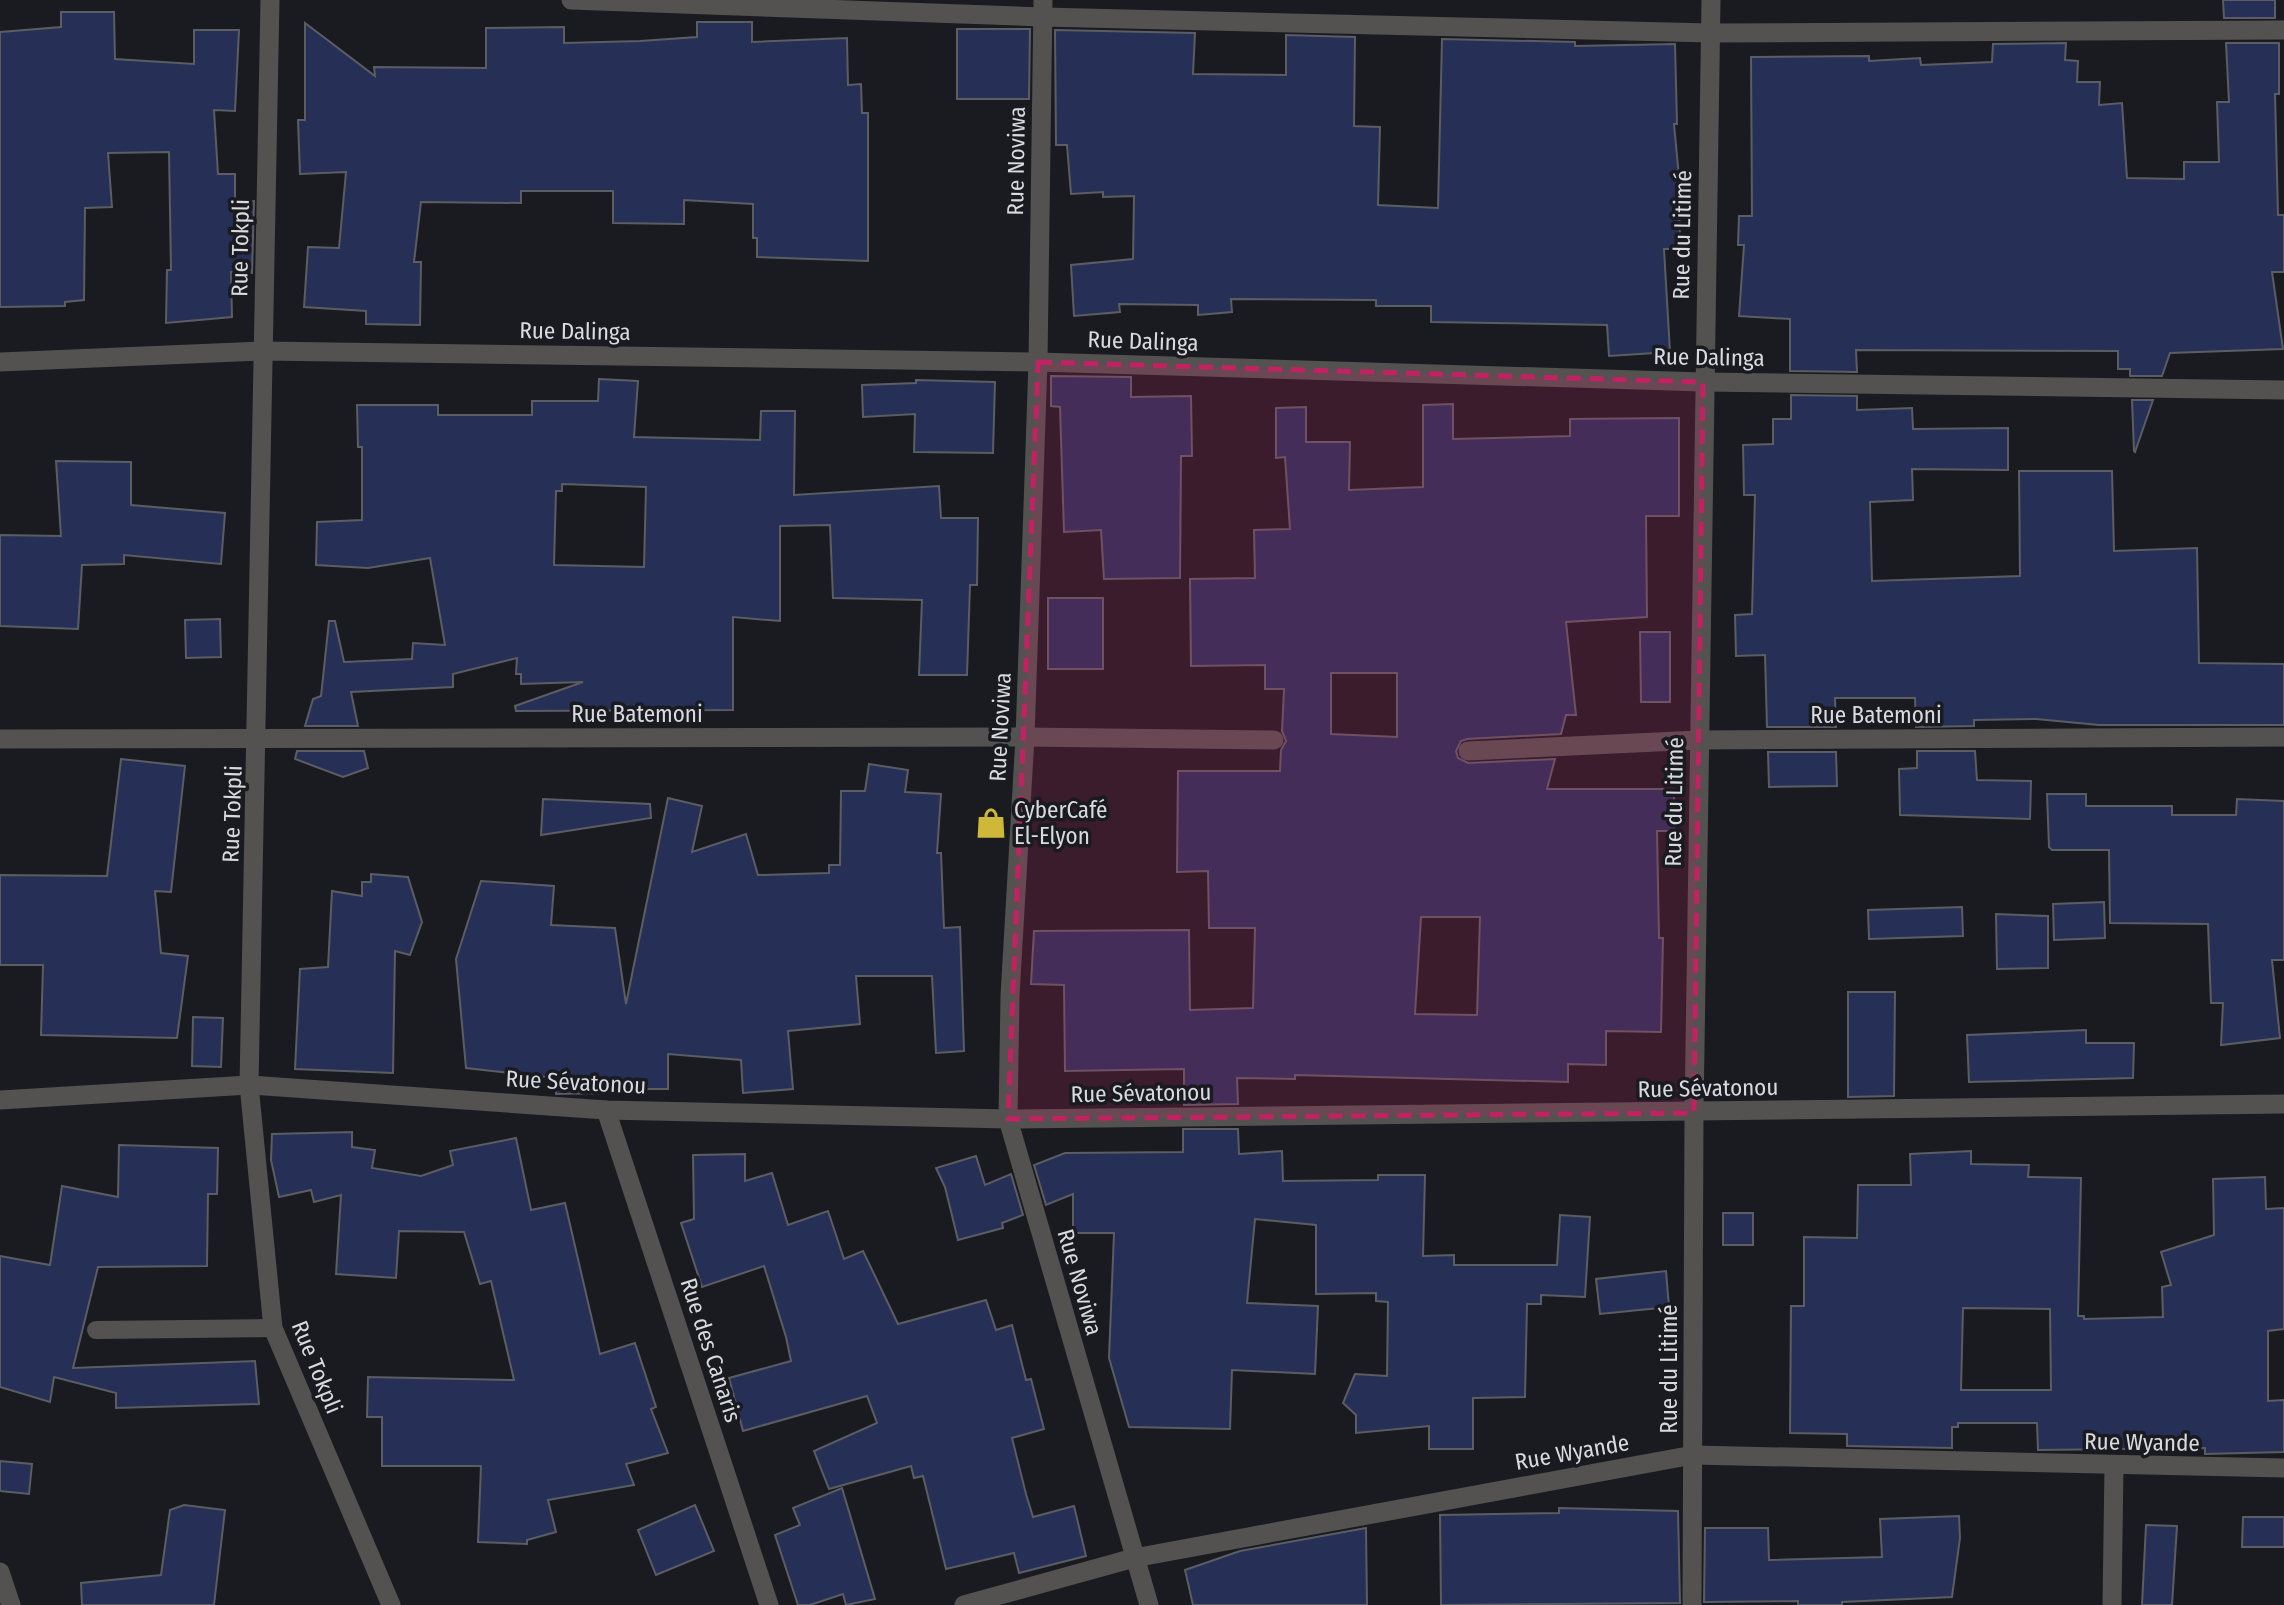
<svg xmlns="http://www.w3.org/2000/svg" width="2284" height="1605" font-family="'Fira Sans Condensed',sans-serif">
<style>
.building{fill:#263057;stroke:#5b5d63;stroke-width:2;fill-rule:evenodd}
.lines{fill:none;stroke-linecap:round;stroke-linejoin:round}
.service{stroke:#535250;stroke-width:18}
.minor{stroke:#535250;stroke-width:19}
.marked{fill:#c32262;fill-opacity:0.2;stroke:#c32262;stroke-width:5;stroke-dasharray:14 9;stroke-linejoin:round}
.labels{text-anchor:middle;stroke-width:7;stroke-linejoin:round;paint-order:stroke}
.street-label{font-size:23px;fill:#d9dadd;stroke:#191b20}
.poi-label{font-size:23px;fill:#d9dadd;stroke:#191b20;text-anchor:start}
</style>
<rect width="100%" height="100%" fill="#191b20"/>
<g class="building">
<path d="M 2223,0 L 2275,0 L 2275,18 L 2224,18 Z"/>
<path d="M 61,12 L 114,12 L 115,59 L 194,64 L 194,30 L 239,30 L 235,111 L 214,110 L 218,174 L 235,174 L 235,202 L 254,201 L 252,273 L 231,272 L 232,317 L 166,323 L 167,270 L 171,270 L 169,152 L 108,153 L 112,207 L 85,208 L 84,300 L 65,302 L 65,306 L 0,307 L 0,32 L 61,27 Z"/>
<path d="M 697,22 L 752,22 L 752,42 L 847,38 L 848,85 L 861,84 L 862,113 L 868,113 L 868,261 L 757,257 L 757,238 L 753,238 L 753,204 L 684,200 L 684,224 L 613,223 L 613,191 L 521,191 L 521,203 L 421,202 L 414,262 L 421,262 L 420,325 L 366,324 L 366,311 L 304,307 L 308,247 L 339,248 L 346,172 L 300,174 L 298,120 L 305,120 L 305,23 L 375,76 L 374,67 L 486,68 L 486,28 L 564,27 L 564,43 L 640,41 L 697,37 Z"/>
<path d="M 957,29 L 1030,29 L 1029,99 L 957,99 Z"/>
<path d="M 1055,30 L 1195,33 L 1193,74 L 1286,75 L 1286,35 L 1355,37 L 1354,126 L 1380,127 L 1378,205 L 1438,208 L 1442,39 L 1575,42 L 1575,46 L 1675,44 L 1677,124 L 1674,124 L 1679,177 L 1680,249 L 1664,249 L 1670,352 L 1609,356 L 1607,325 L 1431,322 L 1431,306 L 1376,306 L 1376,300 L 1231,299 L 1232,312 L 1198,315 L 1198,305 L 1119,304 L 1120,312 L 1074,316 L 1071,265 L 1133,259 L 1134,196 L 1103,197 L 1103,192 L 1071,194 L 1067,145 L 1056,145 Z"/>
<path d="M 2066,43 L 2065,60 L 2078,61 L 2077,82 L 2100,82 L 2099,105 L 2122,103 L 2127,178 L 2184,179 L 2184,162 L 2219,162 L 2217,102 L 2229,102 L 2226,43 L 2279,43 L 2279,94 L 2275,94 L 2278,215 L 2284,215 L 2284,272 L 2272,272 L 2283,349 L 2170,353 L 2162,376 L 2130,376 L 2130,369 L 2118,369 L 2118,351 L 1856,350 L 1857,372 L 1790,371 L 1790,319 L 1739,316 L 1744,245 L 1738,245 L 1739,216 L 1752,216 L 1751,57 L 1869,56 L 1869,61 L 1920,58 L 1921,65 L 1992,62 L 1993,44 Z"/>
<path d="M 1051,376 L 1131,377 L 1131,397 L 1191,396 L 1192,456 L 1181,456 L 1180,578 L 1104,579 L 1101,530 L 1064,532 L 1060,407 L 1051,406 Z"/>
<path d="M 599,379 L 638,381 L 634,437 L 760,440 L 761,411 L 795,411 L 794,495 L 939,486 L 941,518 L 978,518 L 977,585 L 970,585 L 967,675 L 919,675 L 922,600 L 833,598 L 830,525 L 780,526 L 780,621 L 733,617 L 733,710 L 516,711 L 515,706 L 583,682 L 521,684 L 521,674 L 516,674 L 517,658 L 453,674 L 453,687 L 351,692 L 358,726 L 305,726 L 313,699 L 321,696 L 329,621 L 335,621 L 344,662 L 412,659 L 413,643 L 445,645 L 430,558 L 368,568 L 316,565 L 317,522 L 362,520 L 362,447 L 358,447 L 357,405 L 438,405 L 438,415 L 532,415 L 532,401 L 598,401 ZM 562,484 L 646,487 L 644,567 L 554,565 L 556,491 L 562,491 Z"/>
<path d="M 916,380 L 995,382 L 993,453 L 914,452 L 915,414 L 863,417 L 862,385 L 916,383 Z"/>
<path d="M 1791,395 L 1857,396 L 1857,410 L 1912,408 L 1913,429 L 2008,428 L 2008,470 L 1912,469 L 1913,500 L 1870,502 L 1872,581 L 2020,576 L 2019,471 L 2112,471 L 2114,551 L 2197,548 L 2199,663 L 2284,664 L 2284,725 L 2099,725 L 2036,719 L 1974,720 L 1974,726 L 1916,727 L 1915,698 L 1835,698 L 1836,727 L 1767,727 L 1765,655 L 1736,656 L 1735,615 L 1752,614 L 1755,495 L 1744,495 L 1743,445 L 1773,444 L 1773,419 L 1791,419 Z"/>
<path d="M 2132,400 L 2153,400 L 2135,452 L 2134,451 Z"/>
<path d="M 1453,404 L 1453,439 L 1570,436 L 1570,419 L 1679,418 L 1679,516 L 1646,516 L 1647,617 L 1566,622 L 1576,715 L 1566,715 L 1561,734 L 1467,739 L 1461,741 L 1456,751 L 1458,758 L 1468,763 L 1555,759 L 1547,789 L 1674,789 L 1674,831 L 1657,831 L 1659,938 L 1663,938 L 1661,1032 L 1606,1031 L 1606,1065 L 1568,1064 L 1568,1082 L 1295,1075 L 1295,1079 L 1237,1078 L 1238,1104 L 1184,1105 L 1184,1069 L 1065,1071 L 1064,985 L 1031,984 L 1034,931 L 1189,930 L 1190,1010 L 1253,1008 L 1255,928 L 1209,928 L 1208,871 L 1177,872 L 1178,771 L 1280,771 L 1281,750 L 1286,741 L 1282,731 L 1284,689 L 1265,689 L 1265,665 L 1191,666 L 1190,579 L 1255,578 L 1254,530 L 1290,529 L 1285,457 L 1276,458 L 1276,408 L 1306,407 L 1306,442 L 1350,442 L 1349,490 L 1423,487 L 1423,405 ZM 1331,673 L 1397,673 L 1397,737 L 1331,734 ZM 1421,917 L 1480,917 L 1477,1015 L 1415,1014 Z"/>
<path d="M 56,461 L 131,462 L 131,505 L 225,513 L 221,564 L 124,555 L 124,564 L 82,565 L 78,629 L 0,626 L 0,535 L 61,536 Z"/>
<rect x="1048" y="598" width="55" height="71"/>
<path d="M 220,619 L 221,657 L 186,658 L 185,620 Z"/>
<path d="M 1640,632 L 1670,632 L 1670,702 L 1641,702 Z"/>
<path d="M 297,751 L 364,751 L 368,768 L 343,777 L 295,759 Z"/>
<path d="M 1917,751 L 1975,751 L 1977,780 L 2031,781 L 2030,819 L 1900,815 L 1899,769 L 1917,768 Z"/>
<path d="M 1768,752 L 1836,752 L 1837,786 L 1769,787 Z"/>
<path d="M 121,759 L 185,766 L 171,892 L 155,891 L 161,953 L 188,956 L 177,1038 L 41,1035 L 43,965 L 0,965 L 0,875 L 107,876 Z"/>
<path d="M 869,764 L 908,770 L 905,792 L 941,794 L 937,853 L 941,853 L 944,928 L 960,927 L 964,1051 L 936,1053 L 932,976 L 856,976 L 860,1024 L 788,1031 L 793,1089 L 743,1093 L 741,1060 L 668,1054 L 668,1089 L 604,1089 L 605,1093 L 556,1094 L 555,1078 L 466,1068 L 456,959 L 481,881 L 554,886 L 551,925 L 615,928 L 626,1004 L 668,798 L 702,806 L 692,852 L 746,834 L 758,875 L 829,873 L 829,865 L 840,865 L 841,791 L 865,791 Z"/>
<path d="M 2047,794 L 2086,794 L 2086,806 L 2172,806 L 2172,815 L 2236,815 L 2237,799 L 2284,801 L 2284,960 L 2272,960 L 2280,1038 L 2221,1045 L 2223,1003 L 2211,1003 L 2208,924 L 2110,923 L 2109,850 L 2052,850 L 2049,847 Z"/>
<path d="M 543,799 L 650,804 L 651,818 L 541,835 Z"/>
<path d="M 371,874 L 408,877 L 422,922 L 410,955 L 395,951 L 393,1073 L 295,1069 L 300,969 L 328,967 L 332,891 L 362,896 L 362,882 L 371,882 Z"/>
<path d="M 2104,902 L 2105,938 L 2054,940 L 2053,904 Z"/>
<path d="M 1962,907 L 1963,936 L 1869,939 L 1868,910 Z"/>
<path d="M 1996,914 L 2048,916 L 2048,968 L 1997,969 Z"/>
<path d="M 1848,992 L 1895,992 L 1894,1096 L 1848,1097 Z"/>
<path d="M 193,1017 L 223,1018 L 221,1067 L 192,1066 Z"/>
<path d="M 2086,1030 L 2086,1043 L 2134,1043 L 2133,1078 L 1969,1082 L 1967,1035 Z"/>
<path d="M 1183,1129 L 1238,1129 L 1239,1154 L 1282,1151 L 1283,1181 L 1378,1180 L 1378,1175 L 1425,1175 L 1423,1256 L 1454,1255 L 1454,1265 L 1557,1265 L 1560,1215 L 1590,1217 L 1585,1297 L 1541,1295 L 1541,1304 L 1527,1304 L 1525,1397 L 1473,1398 L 1473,1449 L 1429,1449 L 1429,1426 L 1356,1433 L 1356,1415 L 1343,1403 L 1355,1374 L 1387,1376 L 1388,1302 L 1376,1301 L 1376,1293 L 1316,1294 L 1316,1225 L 1255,1219 L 1247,1303 L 1318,1306 L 1315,1374 L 1232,1370 L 1230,1429 L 1129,1427 L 1109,1358 L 1114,1233 L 1073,1233 L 1073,1194 L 1046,1205 L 1034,1165 L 1065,1153 L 1183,1152 Z"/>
<path d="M 352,1132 L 352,1147 L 375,1150 L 372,1168 L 421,1176 L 453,1165 L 450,1151 L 516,1138 L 531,1210 L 565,1203 L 600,1354 L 635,1343 L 656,1407 L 651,1409 L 668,1453 L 626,1464 L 634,1485 L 548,1500 L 556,1532 L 527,1540 L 527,1544 L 478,1542 L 481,1466 L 382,1466 L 382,1417 L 367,1417 L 368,1377 L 514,1380 L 491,1281 L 480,1284 L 464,1232 L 399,1231 L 396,1278 L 336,1274 L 341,1195 L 314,1202 L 311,1190 L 279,1197 L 271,1160 L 272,1134 Z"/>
<path d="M 119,1145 L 218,1148 L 217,1194 L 208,1194 L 207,1266 L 98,1267 L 73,1368 L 255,1361 L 259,1404 L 116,1408 L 116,1393 L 54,1377 L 50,1402 L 0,1387 L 0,1256 L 50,1265 L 62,1186 L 118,1197 Z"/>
<path d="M 1971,1151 L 1971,1164 L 2029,1165 L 2028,1177 L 2081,1178 L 2078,1316 L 2084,1316 L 2084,1319 L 2163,1317 L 2162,1287 L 2171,1285 L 2161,1252 L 2214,1235 L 2213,1179 L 2265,1177 L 2266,1209 L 2284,1208 L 2284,1329 L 2268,1331 L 2268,1401 L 2284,1400 L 2284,1452 L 2205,1454 L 2205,1448 L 2038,1450 L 2037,1423 L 1958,1423 L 1958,1427 L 1952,1427 L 1952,1448 L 1847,1446 L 1847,1434 L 1790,1433 L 1791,1306 L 1804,1306 L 1804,1237 L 1857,1238 L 1858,1185 L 1911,1185 L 1910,1154 ZM 1963,1308 L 2050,1309 L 2051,1390 L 1961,1390 Z"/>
<path d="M 745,1154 L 745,1181 L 772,1173 L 788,1225 L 828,1211 L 844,1259 L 863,1251 L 898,1324 L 986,1300 L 996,1330 L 1012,1325 L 1026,1380 L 1031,1379 L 1044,1429 L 1012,1438 L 1026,1494 L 1033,1517 L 1074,1506 L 1086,1556 L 1019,1573 L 1014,1553 L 946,1569 L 923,1476 L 914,1478 L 911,1466 L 829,1489 L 814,1451 L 877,1423 L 867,1396 L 743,1431 L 729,1378 L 791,1361 L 786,1337 L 764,1266 L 702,1287 L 681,1223 L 694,1219 L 693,1155 Z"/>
<path d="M 976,1156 L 985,1185 L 1011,1174 L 1023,1215 L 1002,1223 L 1003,1228 L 958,1240 L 945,1187 L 936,1168 Z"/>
<rect x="1723" y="1213" width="30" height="32"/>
<path d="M 1666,1271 L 1669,1307 L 1600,1314 L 1596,1279 Z"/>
<path d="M 0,1461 L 32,1464 L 29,1494 L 0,1491 Z"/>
<path d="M 842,1488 L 875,1599 L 846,1605 L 843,1594 L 810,1605 L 798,1605 L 775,1535 L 800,1525 L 793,1508 Z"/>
<path d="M 184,1505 L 225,1510 L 214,1605 L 82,1605 L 81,1583 L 161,1575 L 170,1510 Z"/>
<path d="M 695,1505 L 714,1551 L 656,1575 L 638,1530 Z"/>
<path d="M 1559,1508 L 1678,1511 L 1680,1603 L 1441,1605 L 1440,1515 L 1559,1513 Z"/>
<path d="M 1959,1516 L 1960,1538 L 1952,1597 L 1842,1602 L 1842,1605 L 1798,1605 L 1798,1601 L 1704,1602 L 1705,1528 L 1768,1528 L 1769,1560 L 1882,1557 L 1880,1519 Z"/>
<path d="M 2243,1517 L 2284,1517 L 2284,1547 L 2242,1547 Z"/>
<path d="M 2146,1525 L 2177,1526 L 2172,1605 L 2142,1605 Z"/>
<path d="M 1366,1528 L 1367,1605 L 1193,1605 L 1185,1570 L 1240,1551 Z"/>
</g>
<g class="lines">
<path class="service" d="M 96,1330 L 273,1328"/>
<g class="minor">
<path d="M 270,0 L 249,1085 L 273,1328 L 391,1605"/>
<path d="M 571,0 L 1043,17 L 1711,33 L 2284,30"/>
<path d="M 1043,0 L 1038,362 L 1025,737 L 1010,996 L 1008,1119 L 1149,1605"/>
<path d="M 0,362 L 263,351 L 1038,362 L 1703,382 L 2284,390"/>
<path d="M 0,739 L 1025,737 L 1274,740"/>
<path d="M 1468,751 L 1699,740 L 2284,737"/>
<path d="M 0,1100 L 249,1085 L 606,1110 L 1008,1119 L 2284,1104"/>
<path d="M 606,1110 L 769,1605"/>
<path d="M 0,1572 L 11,1605"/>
<path d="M 964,1605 L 1134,1558 L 1693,1455 L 2284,1468"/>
<path d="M 1692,1605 L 1694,1113 L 1711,0"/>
<path d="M 2112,1605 L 2114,1466"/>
</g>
</g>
<path class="marked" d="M 1038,362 L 1703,382 L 1694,1113 L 1008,1119 Z"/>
<defs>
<symbol id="shop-bare" viewBox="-9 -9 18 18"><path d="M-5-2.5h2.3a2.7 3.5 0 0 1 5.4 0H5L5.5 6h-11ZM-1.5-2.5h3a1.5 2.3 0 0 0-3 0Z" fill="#cfb837" stroke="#191b20" stroke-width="2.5" paint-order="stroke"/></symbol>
</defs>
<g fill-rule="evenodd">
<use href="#shop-bare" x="969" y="801" width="44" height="44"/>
</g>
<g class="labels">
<g class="street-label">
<text transform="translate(1016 161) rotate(-89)" y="8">Rue Noviwa</text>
<text transform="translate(1682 235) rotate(-89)" y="8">Rue du Litimé</text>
<text transform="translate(240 248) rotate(-89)" y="8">Rue Tokpli</text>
<text transform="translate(575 331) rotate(1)" y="8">Rue Dalinga</text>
<text transform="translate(1143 341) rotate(2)" y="8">Rue Dalinga</text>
<text transform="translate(1709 357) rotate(1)" y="8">Rue Dalinga</text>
<text x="637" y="722">Rue Batemoni</text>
<text x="1876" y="723">Rue Batemoni</text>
<text transform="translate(1000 727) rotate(-87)" y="8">Rue Noviwa</text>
<text transform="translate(1674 802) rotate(-89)" y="8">Rue du Litimé</text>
<text transform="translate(232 814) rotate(-88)" y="8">Rue Tokpli</text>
<text transform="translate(576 1082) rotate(3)" y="8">Rue Sévatonou</text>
<text transform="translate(1708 1088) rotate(-1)" y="8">Rue Sévatonou</text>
<text transform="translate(1141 1093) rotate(-1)" y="8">Rue Sévatonou</text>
<text transform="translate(1080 1282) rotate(74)" y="8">Rue Noviwa</text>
<text transform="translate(711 1350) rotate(72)" y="8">Rue des Canaris</text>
<text transform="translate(317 1367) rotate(68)" y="8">Rue Tokpli</text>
<text transform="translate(1669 1369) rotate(-90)" y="8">Rue du Litimé</text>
<text transform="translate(2142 1442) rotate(1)" y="8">Rue Wyande</text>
<text transform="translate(1572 1452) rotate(-10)" y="8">Rue Wyande</text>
</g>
<g class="poi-label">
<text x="1014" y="818">CyberCafé<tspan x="1014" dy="26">El-Elyon</tspan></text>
</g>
</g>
</svg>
